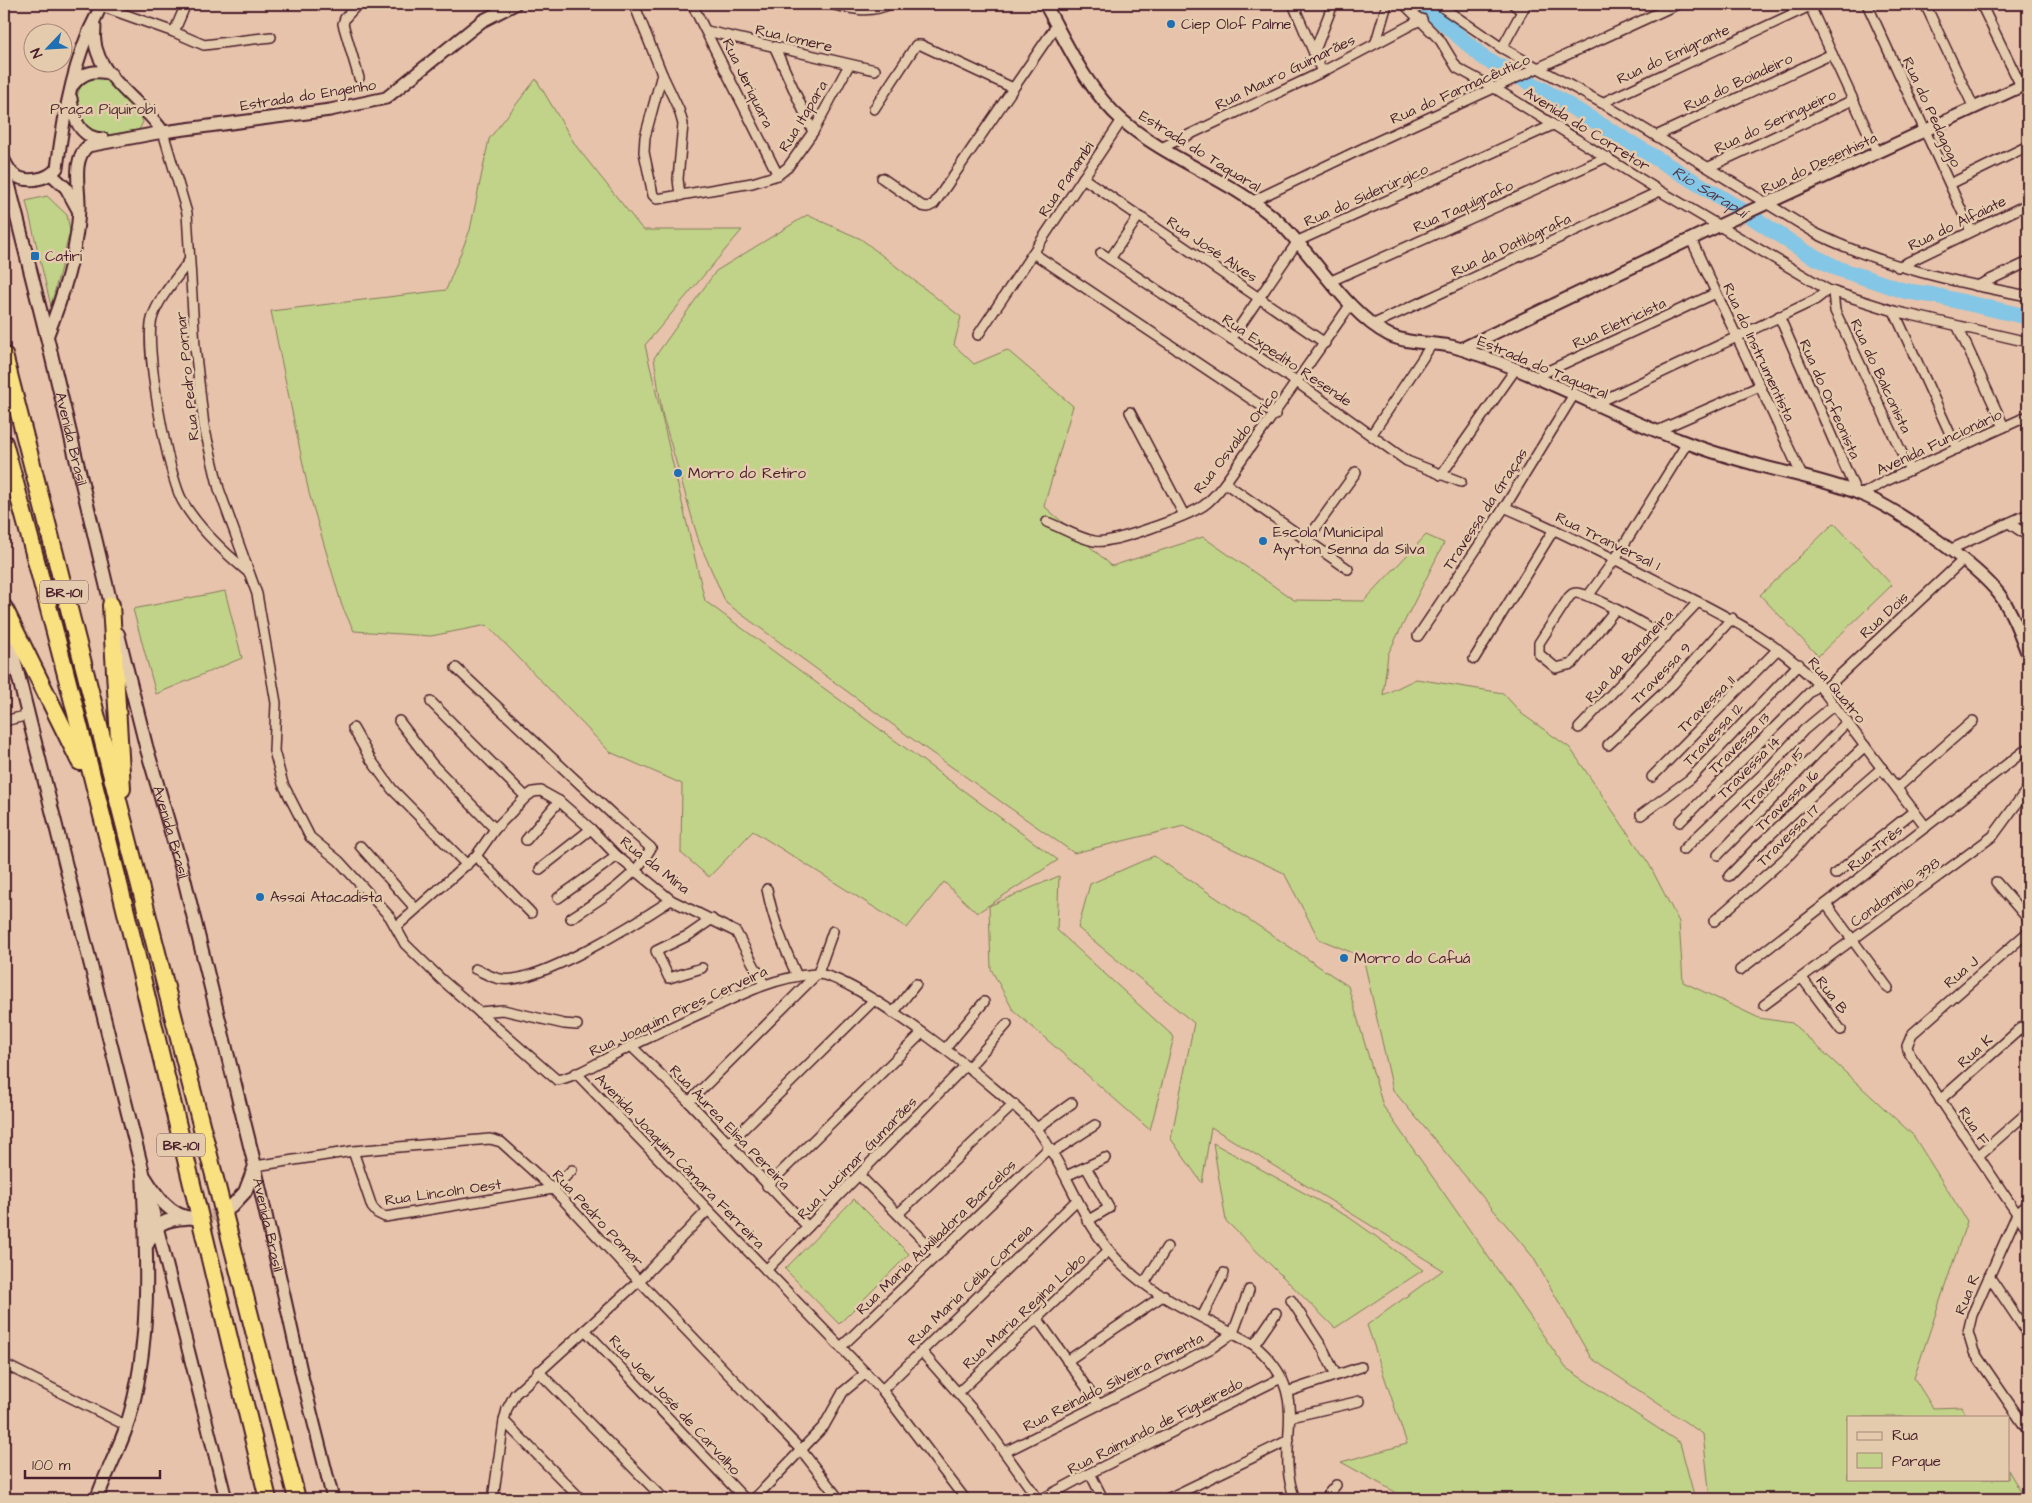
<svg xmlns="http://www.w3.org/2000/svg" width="2032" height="1503" viewBox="0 0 2032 1503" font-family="'Architects Daughter',sans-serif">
<rect width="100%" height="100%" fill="#e7c3ac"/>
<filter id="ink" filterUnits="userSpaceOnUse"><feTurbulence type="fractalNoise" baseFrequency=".02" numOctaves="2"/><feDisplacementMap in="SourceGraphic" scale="10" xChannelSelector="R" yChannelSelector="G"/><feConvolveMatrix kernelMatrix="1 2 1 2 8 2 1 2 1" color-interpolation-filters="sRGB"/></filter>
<g filter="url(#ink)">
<!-- green -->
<g fill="#c0d388" stroke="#85795a">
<path d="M90,77H106L140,111L143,122L139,130L100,136L90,133C77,113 68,95 90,77Z"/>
<path d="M536,79L576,146L643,230H742L645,345L705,601L1058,860L977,913L944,882L907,928L753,831L709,877L681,853L682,784L610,752L487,625L431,636L354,631L342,606L309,493L271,311L446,290L470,230L489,139Z"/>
<path d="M47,196L67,215L70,231L51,306L26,201Z"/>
<path d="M807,215L861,239L961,317L954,345L974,364L1007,350L1073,406L1044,506L1112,566L1203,537L1294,600L1364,601L1426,535L1444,543L1388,654L1383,695L1416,679L1503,693L1522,714L1570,748L1649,864L1679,922L1683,982L1759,1018L1792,1023L1913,1135L1967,1221L1914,1378L1933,1408L1962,1407L1967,1417H1848V1479H2008V1470L2025,1499H1710L1703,1434L1591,1358L1533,1257L1393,1090L1363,957L1319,939L1284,873L1184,826L1074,853L922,746L726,603L699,542L662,413L654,358L716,271Z"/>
<path d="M1834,523L1892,585L1818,656L1760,595Z"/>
<path d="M225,591L242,658L156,694L133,609Z"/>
<path d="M1154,856L1348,986L1383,1106L1566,1368L1680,1443L1695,1499H1408L1341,1462L1407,1444L1367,1325L1443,1270L1211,1127L1202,1183L1171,1139L1194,1023L1078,928L1090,884Z"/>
<path d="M1059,876L1057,930L1174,1037L1150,1130L1013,1010L991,969L989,906Z"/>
<path d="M1213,1143L1350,1218L1423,1270L1335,1328L1226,1221Z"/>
<path d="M854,1199L909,1254L839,1324L785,1269Z"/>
</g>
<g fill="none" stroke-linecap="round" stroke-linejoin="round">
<!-- river -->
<path stroke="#84c6e5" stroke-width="16" id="s1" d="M1422,4L1485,59L1540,88L1735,206L1807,253L1839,269L1905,291L1932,295L2028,317"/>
<!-- secondary-tunnel -->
<path stroke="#c8a292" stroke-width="12" stroke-dasharray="12 6" stroke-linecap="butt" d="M193,1218L215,1215L230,1207"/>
<defs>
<g id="minor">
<path d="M358,4L345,18L343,24L359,78"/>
<path d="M634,4L662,74L645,137L644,152L653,195L657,199L752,183L778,175L788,167L813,132L849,65"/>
<path d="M692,4L778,175"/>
<path d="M830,4C851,9 870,14 890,4"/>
<path d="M1293,4L1322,72"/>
<path d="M1404,4L1440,40L1457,68L1496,89L1660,191L1828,290L1894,311L2028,342"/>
<path d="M1439,4L1446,10L1502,48L1602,103L1817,234C1885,267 1955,282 2028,296"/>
<path d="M1513,4L1522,11"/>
<path d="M1809,4L1877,152"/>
<path d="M1867,4L1971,231"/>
<path d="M1925,4L1974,108"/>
<path d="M1981,4L2021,86"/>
<path d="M101,6L174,32L204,45L271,37"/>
<path d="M707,31L875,70"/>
<path d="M174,32L186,4"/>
<path d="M1376,42L1387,4"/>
<path d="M775,48L813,132"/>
<path d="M1502,48L1526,4"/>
<path d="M1314,53L1333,4"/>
<path d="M662,74L679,110L683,124L678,179L680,196"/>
<path d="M1602,103L1810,6"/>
<path d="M874,109L916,45H921L1013,88"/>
<path d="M163,132L187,213L195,347L204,426L219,489L257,594L276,703L274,751L283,784L310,837L339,861L390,917L405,944L441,979L557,1080C578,1076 598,1062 617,1053C646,1039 675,1025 704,1012C740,995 774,977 815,974C850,970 1014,1098 1038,1130C1069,1173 1082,1224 1120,1263C1156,1300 1210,1320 1254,1345C1317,1397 1272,1441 1295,1499"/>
<path d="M1656,136L1832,54"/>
<path d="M1161,148L1322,72L1422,19"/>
<path d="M1709,167L1853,100"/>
<path d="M882,178L922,206L928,207L934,204L1056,26"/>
<path d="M1083,178L1325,343"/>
<path d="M1950,184L2028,146"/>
<path d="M1253,201L1378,141L1678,4"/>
<path d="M1691,239L1802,476"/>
<path d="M1033,253L1275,415"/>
<path d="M1101,253L1298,383L1407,461L1461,482"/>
<path d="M1110,259L1138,217"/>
<path d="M189,261C177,278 158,298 152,319C144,347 168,477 183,502C198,528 225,553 248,572"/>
<path d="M1898,267L2028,204"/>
<path d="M1331,281L1607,157"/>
<path d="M1977,286L2028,262"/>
<path d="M1833,292L1835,311L1910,470"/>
<path d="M1894,311L1957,449"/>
<path d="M1779,316L1856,492"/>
<path d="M1374,324L1660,191"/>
<path d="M1958,327L2004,427"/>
<path d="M978,335L1122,120"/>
<path d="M1231,339L1298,241L1553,125"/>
<path d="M1533,378L1716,293"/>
<path d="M1593,405L1815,300L1828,290"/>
<path d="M1130,412L1184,515"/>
<path d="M1657,431L1760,386"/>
<path d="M1372,434L1432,344"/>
<path d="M1441,475L1515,370"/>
<path d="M1225,483L1348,569"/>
<path d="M1863,494L1884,482L2028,416"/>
<path d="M1504,507C1560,531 1615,559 1669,587C1725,616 1773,638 1818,684L1926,827"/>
<path d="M1047,522C1062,528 1078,538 1094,541C1111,545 1187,516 1203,506C1212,500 1218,492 1225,483L1351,304"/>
<path d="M2009,523L2028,536"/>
<path d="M1307,540L1356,472"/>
<path d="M1949,550L2028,514"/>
<path d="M1588,596L1615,559L1687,443"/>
<path d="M1615,610L1572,664L1556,668L1539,654V643L1569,597C1572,594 1573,593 1576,593C1592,593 1649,628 1666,637"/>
<path d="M1418,636L1506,505L1573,396"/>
<path d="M1474,659L1554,529"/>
<path d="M456,668L612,814L651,848C635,879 599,900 571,918"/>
<path d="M1823,691L1963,560"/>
<path d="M431,702L526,797"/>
<path d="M4,721L29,715"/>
<path d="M399,721L432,764L495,829"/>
<path d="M353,728L371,760L392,789L467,865"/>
<path d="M1579,728L1698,602"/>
<path d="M1608,745L1673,684L1732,618"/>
<path d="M1652,777L1778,649"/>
<path d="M1897,788L1973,721"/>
<path d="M1641,815L1690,779L1799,664"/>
<path d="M1680,822L1818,684"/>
<path d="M526,840L559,801"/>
<path d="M360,846L415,908"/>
<path d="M1683,850L1766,771L1804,730L1834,705"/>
<path d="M1718,855L1847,722"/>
<path d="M476,856L531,913"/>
<path d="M540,869L591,829"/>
<path d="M1835,874L1914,811"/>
<path d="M1729,876L1755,849L1865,746"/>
<path d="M1996,882L2028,919"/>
<path d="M767,889C773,920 784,947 797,976"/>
<path d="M558,898L617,856"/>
<path d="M1826,904L1888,988"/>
<path d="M1714,921L1790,854L1814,827L1882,768"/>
<path d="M396,927L476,856L495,829L526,797L533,792L541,791L559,801L591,829L617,856L671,900L736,932L764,984"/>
<path d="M2028,932L1912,1034L1907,1046L1909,1053L2028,1230"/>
<path d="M702,968L669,978L656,951L689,935L712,919"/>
<path d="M475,969C483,972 492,978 501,979C538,985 639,921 671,900"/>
<path d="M1740,970L2028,748"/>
<path d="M1802,978L1841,1030"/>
<path d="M1764,1005L1993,836L2028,788"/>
<path d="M479,1012L503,1010L564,1024L577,1025"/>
<path d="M893,1013L916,984"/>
<path d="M631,1046L689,1102L808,1227"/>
<path d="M945,1049L984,1002"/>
<path d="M969,1067L1007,1024"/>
<path d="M576,1073L882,1390L965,1499"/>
<path d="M1940,1100L2028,1022"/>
<path d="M689,1102L818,973L833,931"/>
<path d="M1037,1128L1072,1103"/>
<path d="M728,1144L874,1000"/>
<path d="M353,1151L372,1207L377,1213L385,1217L553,1189L572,1170"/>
<path d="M1052,1153L1095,1125"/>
<path d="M1978,1156L2028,1112"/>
<path d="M255,1166L353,1151L490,1139L501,1142L553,1189L639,1281L802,1451L839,1499"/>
<path d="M1086,1167L1109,1208L1087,1221"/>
<path d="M860,1176L938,1255"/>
<path d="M1066,1176L1105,1158"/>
<path d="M767,1186L922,1033"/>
<path d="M2028,1204L2017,1214L1972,1315L1968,1332L1974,1352L2028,1431"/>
<path d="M898,1214L1014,1104"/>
<path d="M766,1270L966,1065"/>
<path d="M1989,1276L2028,1334"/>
<path d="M1145,1282L1167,1247"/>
<path d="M1291,1300L1322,1347L1336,1375"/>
<path d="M1202,1317L1224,1273"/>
<path d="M1037,1318L1099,1405"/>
<path d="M585,1330L745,1499"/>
<path d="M1254,1345L1276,1313"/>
<path d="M841,1347L1049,1148"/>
<path d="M921,1351L979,1417L1038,1499"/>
<path d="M1067,1361L1164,1295"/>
<path d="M4,1364L127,1426"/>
<path d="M538,1371L664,1499"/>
<path d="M882,1390L1077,1200"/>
<path d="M959,1392L1109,1250"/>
<path d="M1287,1392L1361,1367"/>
<path d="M1291,1417L1360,1401"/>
<path d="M504,1421L581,1499"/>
<path d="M1005,1452L1210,1349L1233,1333L1249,1290"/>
<path d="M1090,1473L1103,1499"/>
<path d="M493,1499L504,1421L507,1409L515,1394L639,1281L708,1210"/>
<path d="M754,1499L824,1426L843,1392L866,1373"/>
<path d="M1042,1499L1090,1473L1281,1378"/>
<path d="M1167,1499L1289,1440"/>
<path d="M1324,1499L1336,1485"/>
</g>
<g id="tertiary">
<path d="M1045,4C1067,44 1087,90 1123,121C1170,161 1232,180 1278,221C1313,254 1347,314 1389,335C1408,344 1430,342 1450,346C1460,348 1469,352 1479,355C1547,378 1610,414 1677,439C1702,449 1728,457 1754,464C1789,474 1826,480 1860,494C1895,507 1977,565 1999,594C2013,613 2020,634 2028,655"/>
<path d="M95,27C88,73 141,98 163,132"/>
<path d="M73,85C83,72 95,69 111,74"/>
<path d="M71,98C73,118 79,138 103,139"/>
<path d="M4,160C6,164 9,170 13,174C25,184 48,180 57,168C63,123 70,78 87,36C91,25 98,15 101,4"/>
<path d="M52,175L66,188L78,210"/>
<path d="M47,337C63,296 77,253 79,209C80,189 71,160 88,146L163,132L330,110L386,98L482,21L515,4"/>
<path d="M1461,349L1735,218L2028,83"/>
<path id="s2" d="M255,1166L303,1380L333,1499"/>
<path d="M147,1187L226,1499"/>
</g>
<g id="secondary">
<path id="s3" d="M4,166L47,337L113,613"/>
<path d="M4,619L143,1173C147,1256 152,1345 127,1425C119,1450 105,1474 97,1499"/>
<path id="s4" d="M118,634L146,746L181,866L255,1166L245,1192L231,1207"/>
<path d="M144,1176C155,1194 170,1217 193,1218"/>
<path d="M148,1243C154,1223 167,1219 186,1218"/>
</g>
<g id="motorway">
<path d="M4,355L297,1499"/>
<path d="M4,443C101,792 182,1147 268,1499"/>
<path d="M111,605L122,789"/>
<path d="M4,608L80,762"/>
</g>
</defs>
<!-- minor casing -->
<use href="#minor" stroke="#4a1f2b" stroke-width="12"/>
<!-- tertiary casing -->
<use href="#tertiary" stroke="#4a1f2b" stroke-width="15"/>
<!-- secondary casing -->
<use href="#secondary" stroke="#4a1f2b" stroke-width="16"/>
<!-- motorway casing -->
<use href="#motorway" stroke="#4a1f2b" stroke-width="20"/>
<!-- minor -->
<use href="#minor" stroke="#e5cbad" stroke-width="9"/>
<!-- tertiary -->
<use href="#tertiary" stroke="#e5cbad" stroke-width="11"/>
<!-- secondary -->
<use href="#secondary" stroke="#e5cbad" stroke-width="12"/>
<!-- motorway -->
<use href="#motorway" stroke="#f9e181" stroke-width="16"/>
</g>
</g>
<!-- markers -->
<g fill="#1f6fb2" stroke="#e5cbad" stroke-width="2">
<circle cx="1171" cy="24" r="5"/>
<rect x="30" y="251" width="10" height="10" rx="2.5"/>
<circle cx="678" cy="473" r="5"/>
<circle cx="1263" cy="541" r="5"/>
<circle cx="260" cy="897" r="5"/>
<circle cx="1344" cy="958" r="5"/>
</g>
<g text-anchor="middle" stroke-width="5" stroke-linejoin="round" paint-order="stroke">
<!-- shield labels -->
<g fill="#e5cbad" stroke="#785352" stroke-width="1">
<rect x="40" y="580.5" width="48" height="23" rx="4"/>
<rect x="157" y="1133.5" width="48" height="23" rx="4"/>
</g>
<g font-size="14" font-weight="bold" fill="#4a1f2b">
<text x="64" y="597">BR-101</text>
<text x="181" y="1150">BR-101</text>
</g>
<!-- poi labels -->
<g font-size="15" fill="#4a1f2b" stroke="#e5cbad" text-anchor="start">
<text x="1181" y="29">Ciep Olof Palme</text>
<text x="45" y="261">Catiri</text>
<text x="688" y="478">Morro do Retiro</text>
<text x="1273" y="537">Escola Municipal<tspan x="1273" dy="17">Ayrton Senna da Silva</tspan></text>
<text x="270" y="902">Assaí Atacadista</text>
<text x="1354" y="963">Morro do Cafuá</text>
</g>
<!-- street labels -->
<g font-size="15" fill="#4a1f2b" stroke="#e5cbad">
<text transform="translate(794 38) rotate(13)" y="5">Rua Iomere</text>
<text transform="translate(1673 54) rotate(-25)" y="5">Rua do Emigrante</text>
<text transform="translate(1285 72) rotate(-26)" y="5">Rua Mauro Guimarães</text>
<text transform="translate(1738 82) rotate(-25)" y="5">Rua do Boiadeiro</text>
<text transform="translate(748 83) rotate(64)" y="5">Rua Jeriquara</text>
<text transform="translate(1460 89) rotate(-24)" y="5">Rua do Farmacêutico</text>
<text transform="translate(308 95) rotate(-9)" y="5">Estrada do Engenho</text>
<text transform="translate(1932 112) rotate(65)" y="5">Rua do Pedagogo</text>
<text transform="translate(803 116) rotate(-59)" y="5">Rua Itapara</text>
<text transform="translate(1775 121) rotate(-25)" y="5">Rua do Seringueiro</text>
<text transform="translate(1587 129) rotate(32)" y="5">Avenida do Corretor</text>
<text transform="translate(1200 151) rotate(32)" y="5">Estrada do Taquaral</text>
<text transform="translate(1819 163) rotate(-25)" y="5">Rua do Desenhista</text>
<text transform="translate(1066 179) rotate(-56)" y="5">Rua Panambi</text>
<text transform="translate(1366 195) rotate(-24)" y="5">Rua do Siderúrgico</text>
<text transform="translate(1463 206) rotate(-24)" y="5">Rua Taquígrafo</text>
<text transform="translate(1957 223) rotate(-26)" y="5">Rua do Alfaiate</text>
<text transform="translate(1511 245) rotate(-25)" y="5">Rua da Datilógrafa</text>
<text transform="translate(1212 249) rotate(34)" y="5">Rua José Alves</text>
<text transform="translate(1619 323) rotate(-25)" y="5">Rua Eletricista</text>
<text transform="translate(1759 352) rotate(65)" y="5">Rua do Instrumentista</text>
<text transform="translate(1287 360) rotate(34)" y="5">Rua Expedito Resende</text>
<text transform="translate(1543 367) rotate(23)" y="5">Estrada do Taquaral</text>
<text transform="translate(187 376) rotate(-96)" y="5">Rua Pedro Pornar</text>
<text transform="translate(1881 376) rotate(65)" y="5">Rua do Balconista</text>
<text transform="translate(1830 399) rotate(66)" y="5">Rua do Orfeonista</text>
<text dy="5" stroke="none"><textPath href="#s3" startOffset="281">Avenida Brasil</textPath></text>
<text transform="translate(1236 441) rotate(-52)" y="5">Rua Osvaldo Orico</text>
<text transform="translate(1939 442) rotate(-25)" y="5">Avenida Funcionário</text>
<text transform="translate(1485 509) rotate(-57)" y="5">Travessa da Graças</text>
<text transform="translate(1608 541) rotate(26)" y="5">Rua Tranversal 1</text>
<text transform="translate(1884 615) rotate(-43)" y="5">Rua Dois</text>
<text transform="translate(1629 656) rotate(-47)" y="5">Rua da Bananeira</text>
<text transform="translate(1661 673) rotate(-46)" y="5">Travessa 9</text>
<text transform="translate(1837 690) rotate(50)" y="5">Rua Quatro</text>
<text transform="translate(1706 704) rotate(-45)" y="5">Travessa 11</text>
<text transform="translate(1713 734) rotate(-47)" y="5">Travessa 12</text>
<text transform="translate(1739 743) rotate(-45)" y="5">Travessa 13</text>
<text transform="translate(1749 767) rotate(-45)" y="5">Travessa 14</text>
<text transform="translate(1773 779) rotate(-45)" y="5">Travessa 15</text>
<text transform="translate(1787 800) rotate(-44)" y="5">Travessa 16</text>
<text dy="5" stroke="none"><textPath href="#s4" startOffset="205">Avenida Brasil</textPath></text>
<text transform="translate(1788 835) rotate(-45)" y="5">Travessa 17</text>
<text transform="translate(1875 848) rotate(-38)" y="5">Rua Três</text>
<text transform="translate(655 865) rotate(38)" y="5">Rua da Mina</text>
<text transform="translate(1895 892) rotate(-36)" y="5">Condominio 398</text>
<text transform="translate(1961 972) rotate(-41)" y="5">Rua J</text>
<text transform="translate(1832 995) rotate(53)" y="5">Rua B</text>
<text transform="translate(678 1011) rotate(-25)" y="5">Rua Joaquim Pires Cerveira</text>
<text transform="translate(1975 1051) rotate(-42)" y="5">Rua K</text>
<text transform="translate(1974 1126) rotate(56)" y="5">Rua F</text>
<text transform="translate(730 1127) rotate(46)" y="5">Rua Áurea Elisa Pereira</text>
<text transform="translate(857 1158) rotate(-46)" y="5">Rua Lucimar Gumarães</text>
<text transform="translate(680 1161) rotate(46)" y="5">Avenida Joaquim Câmara Ferreira</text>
<text transform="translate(443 1192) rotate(-8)" y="5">Rua Lincoln Oest</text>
<text transform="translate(598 1218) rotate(47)" y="5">Rua Pedro Pomar</text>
<text dy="5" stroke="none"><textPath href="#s2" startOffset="60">Avenida Brasil</textPath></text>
<text transform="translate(936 1237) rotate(-44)" y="5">Rua Maria Auxiliadora Barcelos</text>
<text transform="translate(970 1285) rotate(-44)" y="5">Rua Maria Célia Correia</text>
<text transform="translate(1967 1294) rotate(-68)" y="5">Rua R</text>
<text transform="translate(1024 1311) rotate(-43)" y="5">Rua Maria Regina Lobo</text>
<text transform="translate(1113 1382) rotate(-27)" y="5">Rua Reinaldo Silveira Pimenta</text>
<text transform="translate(675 1405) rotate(47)" y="5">Rua Joel José de Carvalho</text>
<text transform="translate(1155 1426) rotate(-27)" y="5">Rua Raimundo de Figueiredo</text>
</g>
<!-- park labels -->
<g font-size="15" fill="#563134" stroke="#e5cbad">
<text x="103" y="114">Praça Piquirobi</text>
</g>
<!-- water labels -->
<g font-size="16" font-style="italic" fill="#533847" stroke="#e5cbad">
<text dy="6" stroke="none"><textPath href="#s1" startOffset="345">Rio Sarapuí</textPath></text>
</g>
</g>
<!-- margin -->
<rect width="2032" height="1503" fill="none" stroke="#e5cbad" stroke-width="20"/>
<rect x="10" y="10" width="2012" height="1483" fill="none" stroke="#4a1f2b" stroke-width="2" filter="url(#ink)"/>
<!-- legend -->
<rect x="1847" y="1416" width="162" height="65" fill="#e5cbad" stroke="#a78679"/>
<rect x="1857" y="1432" width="25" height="8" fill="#e5cbad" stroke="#a78679"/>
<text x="1892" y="1440" font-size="15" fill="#4a1f2b">Rua</text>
<rect x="1857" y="1453" width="25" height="15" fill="#c0d388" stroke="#a78679"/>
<text x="1892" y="1466" font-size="15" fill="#4a1f2b">Parque</text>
<!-- north arrow -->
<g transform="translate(48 48) rotate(245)"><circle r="24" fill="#e5cbad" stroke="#a78679"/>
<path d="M0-4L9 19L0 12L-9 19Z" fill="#1f6fb2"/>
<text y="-8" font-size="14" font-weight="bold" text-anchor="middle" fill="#4a1f2b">N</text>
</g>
<!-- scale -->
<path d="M25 1470v8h135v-8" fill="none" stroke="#4a1f2b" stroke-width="2.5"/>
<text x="32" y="1470" font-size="15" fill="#4a1f2b" stroke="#e5cbad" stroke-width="4" paint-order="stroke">100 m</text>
</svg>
